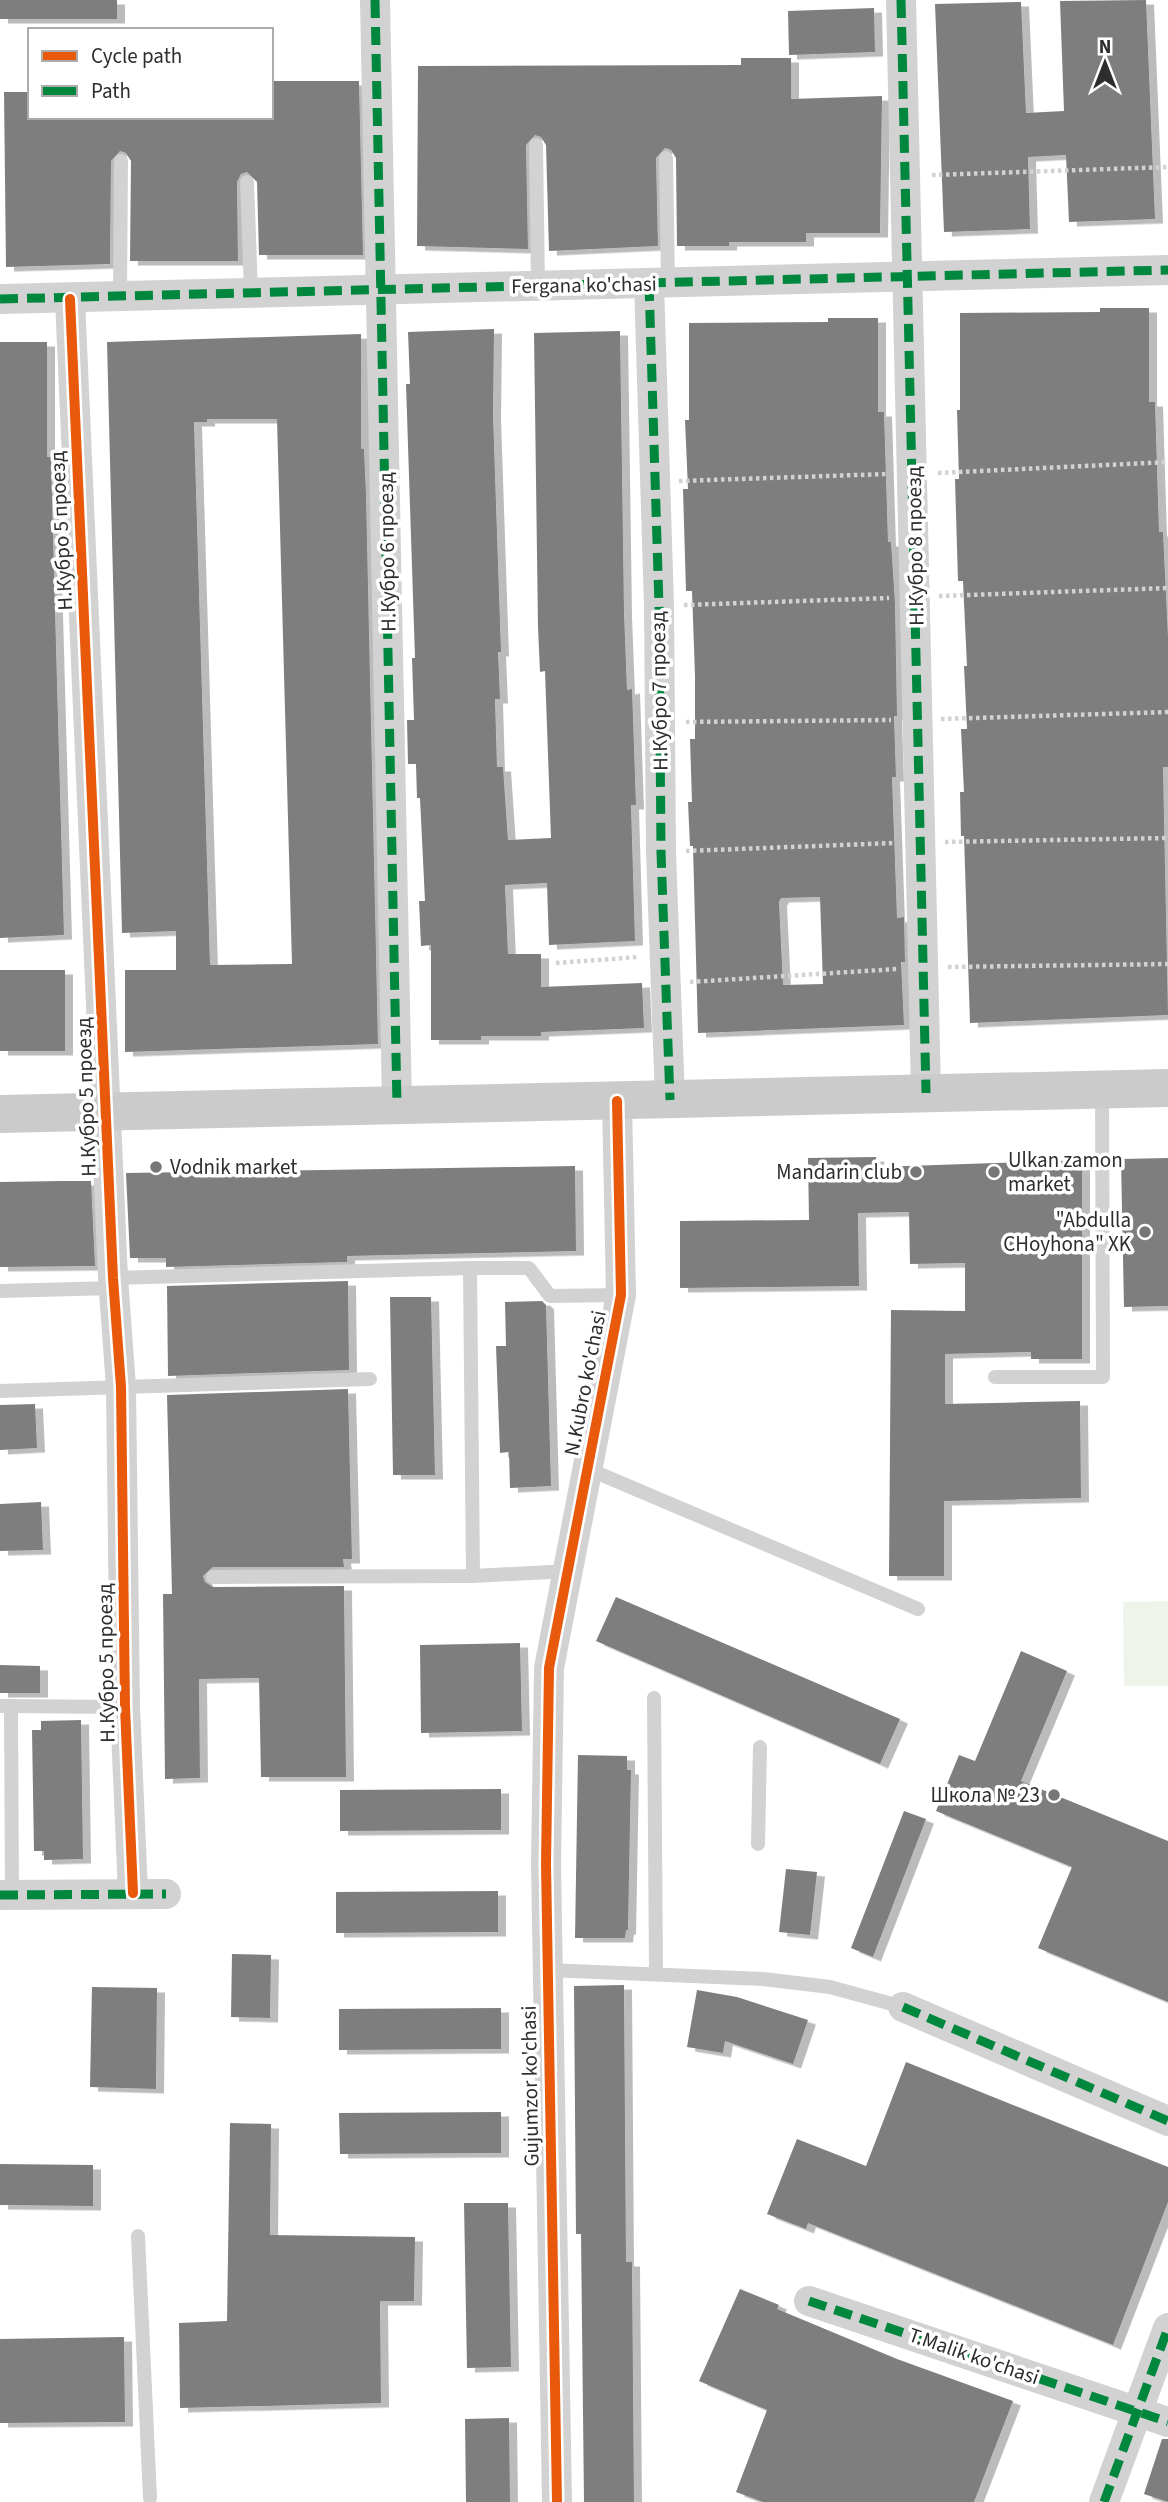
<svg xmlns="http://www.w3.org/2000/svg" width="1168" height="2502" viewBox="0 0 1168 2502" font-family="'Source Sans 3',sans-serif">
<defs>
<filter id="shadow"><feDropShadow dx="8" dy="4.5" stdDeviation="0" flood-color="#0004"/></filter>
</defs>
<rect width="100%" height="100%" fill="#fff"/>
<!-- green -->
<path fill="#eff4eb" d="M1168,1601V1686H1124L1123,1602Z"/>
<!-- building -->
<g fill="#7e7e7e" fill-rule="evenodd" filter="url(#shadow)">
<rect x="0" y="0" width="117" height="19"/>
<path d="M1146,0L1155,219L1069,222L1066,155L1028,157L1030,229L944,232L935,4L1021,2L1026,113L1064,111L1060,1Z"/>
<path d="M874,8L875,52L789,55L788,11Z"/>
<path d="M741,58H791V99L882,96L880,233H806V242H729V246H677L676,158L671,150L665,148L656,158L658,246L549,251L546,145L541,137L535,135L526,145L528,249L417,246L418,66L741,65Z"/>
<path d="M271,81H359L363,255H259L257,182L247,172L241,174L237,182L238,261H130L131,161L126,153L120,151L111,161L110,264L6,267L4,92H30V117H271Z"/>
<path d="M1100,308H1149V402H1155L1159,532H1163L1168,637V767H1163L1168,1015L970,1023L964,836H961L960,792H964L961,729H967L964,666H967L963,581H958L955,479H959L957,410H960V313L1100,312Z"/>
<path d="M828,318H878V412H884L888,542H891L895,603L897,716H894L896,777H892L897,918L904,917L905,962H901L904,1025L698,1033L693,846H690L688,802H692L690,739H695V676L692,591H686L683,489H688L685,420H689V323L828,322ZM820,897L823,984L783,985L779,902L781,898Z"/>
<path d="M494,329L493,415L501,652H498L500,699H495L497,767H503L508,840L551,838L545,671L540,672L538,627L534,333L620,331L624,612L627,690L632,689L636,805H631L635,941L549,945L547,883L505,885L508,954H541V987L642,983L644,1028L541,1032V1036H481V1040H431V945L421,946L419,901H425L420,798H417L416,764H408L407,720H414L412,658H415L406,384H410L408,332Z"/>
<path d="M361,334V449H364L366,494L378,1044L125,1052V970H176V931L122,933L107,342ZM207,419H277L292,964L210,965L194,422H207Z"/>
<path d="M0,342H47V457H51L52,501L64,935L0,938Z"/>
<rect x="0" y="970" width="65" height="81"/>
<path d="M876,1157L877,1167L1082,1160V1359H1031V1352L945,1354V1404L1080,1401L1081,1498L944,1501V1576H889L891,1310L965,1311V1263L910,1264L909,1212L858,1213L859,1286L680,1288V1221L809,1220L808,1158Z"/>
<path d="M1168,1158V1306L1124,1307L1121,1159Z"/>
<path d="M575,1166L576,1251L347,1256V1262L166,1267V1258H130L126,1173Z"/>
<path d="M62,1181H91L95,1266L0,1267V1182Z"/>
<path d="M348,1281L349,1370L168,1376L167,1286Z"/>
<path d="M390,1297H431L435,1475H393Z"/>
<path d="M542,1301L546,1305L551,1486L510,1488L509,1452L500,1453L496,1346H506L505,1302Z"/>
<path d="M348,1389L352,1559H343L344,1567H213L203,1576L205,1582L213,1587L344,1586L346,1777H261L259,1678L199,1679L200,1778L165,1779L163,1594H172L167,1395Z"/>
<path d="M35,1404L37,1448L0,1450V1405Z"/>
<path d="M41,1502L43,1550L0,1551V1504Z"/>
<path d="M616,1597L900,1719L880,1764L596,1641Z"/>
<path d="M520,1643L522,1731L421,1733L420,1645Z"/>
<path d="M1021,1651L1067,1671L1021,1781L1168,1841V2002L1038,1948L1072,1867L936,1811L959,1755L975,1761Z"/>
<path d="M0,1665L40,1666V1693H0Z"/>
<path d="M81,1720L83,1859L44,1860V1851H34L32,1730H41V1721Z"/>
<path d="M578,1755L627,1756V1770H631L628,1930H626L625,1938H575Z"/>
<path d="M501,1789V1830L340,1831V1790Z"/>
<path d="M904,1811L926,1819L873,1957L851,1948Z"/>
<path d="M786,1869L817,1872L810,1935L779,1932Z"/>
<path d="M498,1891V1932L336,1933V1892Z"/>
<path d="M232,1954L271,1955L270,2018L231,2017Z"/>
<path d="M624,1985L626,2262H632L634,2502H584L581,2234H576L574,1986Z"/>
<path d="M92,1987L157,1988L156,2089L90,2087Z"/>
<path d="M697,1990L737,1997L808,2020L793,2064L725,2041L723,2053L687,2047Z"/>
<path d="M501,2008V2049L339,2050V2009Z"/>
<path d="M906,2062L1168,2167V2202L1113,2345L808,2223L806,2229L767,2214L797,2139L866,2166Z"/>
<path d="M501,2112V2153L340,2154L339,2113Z"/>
<path d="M230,2123L271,2124L270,2235L415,2237L414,2301H380L381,2403L180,2408L179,2323L227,2321Z"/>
<path d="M0,2164L93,2165V2206L0,2205Z"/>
<path d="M464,2203H508L511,2367L467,2368Z"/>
<path d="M740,2289L779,2305L777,2309L897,2359L1013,2401L974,2502H763L736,2492L767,2410L699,2381Z"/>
<path d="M124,2337L125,2422L0,2423V2339Z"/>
<path d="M509,2418L510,2502H466L465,2419Z"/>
<path d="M1162,2439H1168V2502L1144,2494Z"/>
</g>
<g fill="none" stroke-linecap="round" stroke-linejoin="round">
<!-- path -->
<g stroke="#d2d2d2" stroke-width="4.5" stroke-dasharray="3.5 3.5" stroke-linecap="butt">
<path d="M932,175L1168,167"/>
<path d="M938,473L1168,462"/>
<path d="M679,481L887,474"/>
<path d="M939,596L1168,588"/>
<path d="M684,605L889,598"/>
<path d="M941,719L1168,712"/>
<path d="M686,722L891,720"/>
<path d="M945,842L1168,838"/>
<path d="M686,851L894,843"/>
<path d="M556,963L638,957"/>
<path d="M948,967L1168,964"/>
<path d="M690,982L897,969"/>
</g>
<!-- lane -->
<g stroke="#d2d2d2" stroke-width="14">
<path d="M536,145L538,286"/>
<path d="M666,158L668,283"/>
<path d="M247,182L251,293"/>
<path d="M120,296L121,161"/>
<path d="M113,1278L470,1268"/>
<path d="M0,1291L114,1288"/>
<path d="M995,1377H1103L1102,1091"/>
<path d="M0,1391L370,1379"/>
<path d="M588,1469L918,1609"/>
<path d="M473,1576L470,1268H529L550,1296L621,1295"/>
<path d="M213,1577L473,1576L569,1571"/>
<path d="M654,1698L656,1972"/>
<path d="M0,1706L125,1707"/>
<path d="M11,1706L12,1895"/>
<path d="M758,1844L760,1747"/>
<path d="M548,1970L763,1979L830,1987L903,2007"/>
<path d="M138,2236L150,2498"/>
</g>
<!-- street -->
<g stroke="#d2d2d2" stroke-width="30">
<path d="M375,0L397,1105"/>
<path d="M901,0L926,1093"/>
<path d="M649,283L659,606L661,852L670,1100"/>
<path d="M0,299L1168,270"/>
<path d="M70,299L113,1278L121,1387L125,1707L133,1893"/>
<path d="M0,1895L166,1894"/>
<path d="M903,2007L1168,2121"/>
<path d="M809,2301L1168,2422"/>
<path d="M557,2502L546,1864L549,1668L621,1295L617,1101"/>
<path d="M1104,2502L1168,2328"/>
</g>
<!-- secondary -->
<path stroke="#cbcbcb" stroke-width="38" d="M0,1114L1168,1088"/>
<!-- quiet -->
<g stroke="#00873e" stroke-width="9" stroke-dasharray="18 9" stroke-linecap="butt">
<path d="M375,0L397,1105"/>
<path d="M901,0L926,1093"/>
<path d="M649,283L659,606L661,852L670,1100"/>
<path d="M0,299L1168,270"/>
<path d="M0,1895L166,1894"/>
<path d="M903,2007L1168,2121"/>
<path d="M809,2301L1168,2422"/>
<path d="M1104,2502L1168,2328"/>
</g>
<defs>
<g id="cycleway">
<path d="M70,299L113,1278L121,1387L125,1707L133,1893"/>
<path d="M557,2502L546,1864L549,1668L621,1295L617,1101"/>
</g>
</defs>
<!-- cycleway casing -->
<use href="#cycleway" stroke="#fff" stroke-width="15"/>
<!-- cycleway -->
<use href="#cycleway" stroke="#e8590c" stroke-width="10"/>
</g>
<!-- markers -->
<g fill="#767676" stroke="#fff" stroke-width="2.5">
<circle cx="156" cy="1167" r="7"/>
<circle cx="916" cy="1172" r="7"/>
<circle cx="994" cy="1172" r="7"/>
<circle cx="1145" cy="1232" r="7"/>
<circle cx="1054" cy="1795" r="7"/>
</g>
<g text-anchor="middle" stroke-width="7" stroke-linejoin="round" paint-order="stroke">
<!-- street labels -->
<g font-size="21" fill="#2d2d2d" stroke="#fff">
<text transform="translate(584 285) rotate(-1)" y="7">Fergana ko'chasi</text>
<text transform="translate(61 531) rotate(-93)" y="7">Н.Кубро 5 проезд</text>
<text transform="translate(915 546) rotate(-91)" y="7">Н.Кубро 8 проезд</text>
<text transform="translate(387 552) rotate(-91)" y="7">Н.Кубро 6 проезд</text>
<text transform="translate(659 691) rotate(-91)" y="7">Н.Кубро 7 проезд</text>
<text transform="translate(86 1097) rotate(-92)" y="7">Н.Кубро 5 проезд</text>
<text transform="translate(585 1383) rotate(-79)" y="7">N.Kubro ko'chasi</text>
<text transform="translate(106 1663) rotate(-91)" y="7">Н.Кубро 5 проезд</text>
<text transform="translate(530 2086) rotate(-91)" y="7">Gujumzor ko'chasi</text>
<text transform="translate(974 2356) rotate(19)" y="7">T.Malik ko'chasi</text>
</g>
<!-- poi labels -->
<g font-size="21" fill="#2d2d2d" stroke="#fff" text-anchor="end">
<text x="1008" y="1167" text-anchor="start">Ulkan zamon<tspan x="1008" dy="24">market</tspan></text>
<text x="170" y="1174" text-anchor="start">Vodnik market</text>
<text x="902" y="1179">Mandarin club</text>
<text x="1131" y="1227">"Abdulla<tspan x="1131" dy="24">CHoyhona" XK</tspan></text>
<text x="1040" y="1802">Школа № 23</text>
</g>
</g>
<!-- legend -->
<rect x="28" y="28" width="245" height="91" fill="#ffffff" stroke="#ababab" stroke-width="2"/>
<rect x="42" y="51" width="35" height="10" fill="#e8590c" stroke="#ababab" stroke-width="2"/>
<text x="91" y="63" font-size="21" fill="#2d2d2d">Cycle path</text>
<rect x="42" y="86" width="35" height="10" fill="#00873e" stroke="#ababab" stroke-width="2"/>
<text x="91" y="98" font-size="21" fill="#2d2d2d">Path</text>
<!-- north arrow -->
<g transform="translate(1105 63)" stroke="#ffffff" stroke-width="5" paint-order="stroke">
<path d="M0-5L12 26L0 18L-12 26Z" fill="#2d2d2d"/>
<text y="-10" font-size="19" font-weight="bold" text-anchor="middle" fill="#2d2d2d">N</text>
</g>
</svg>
